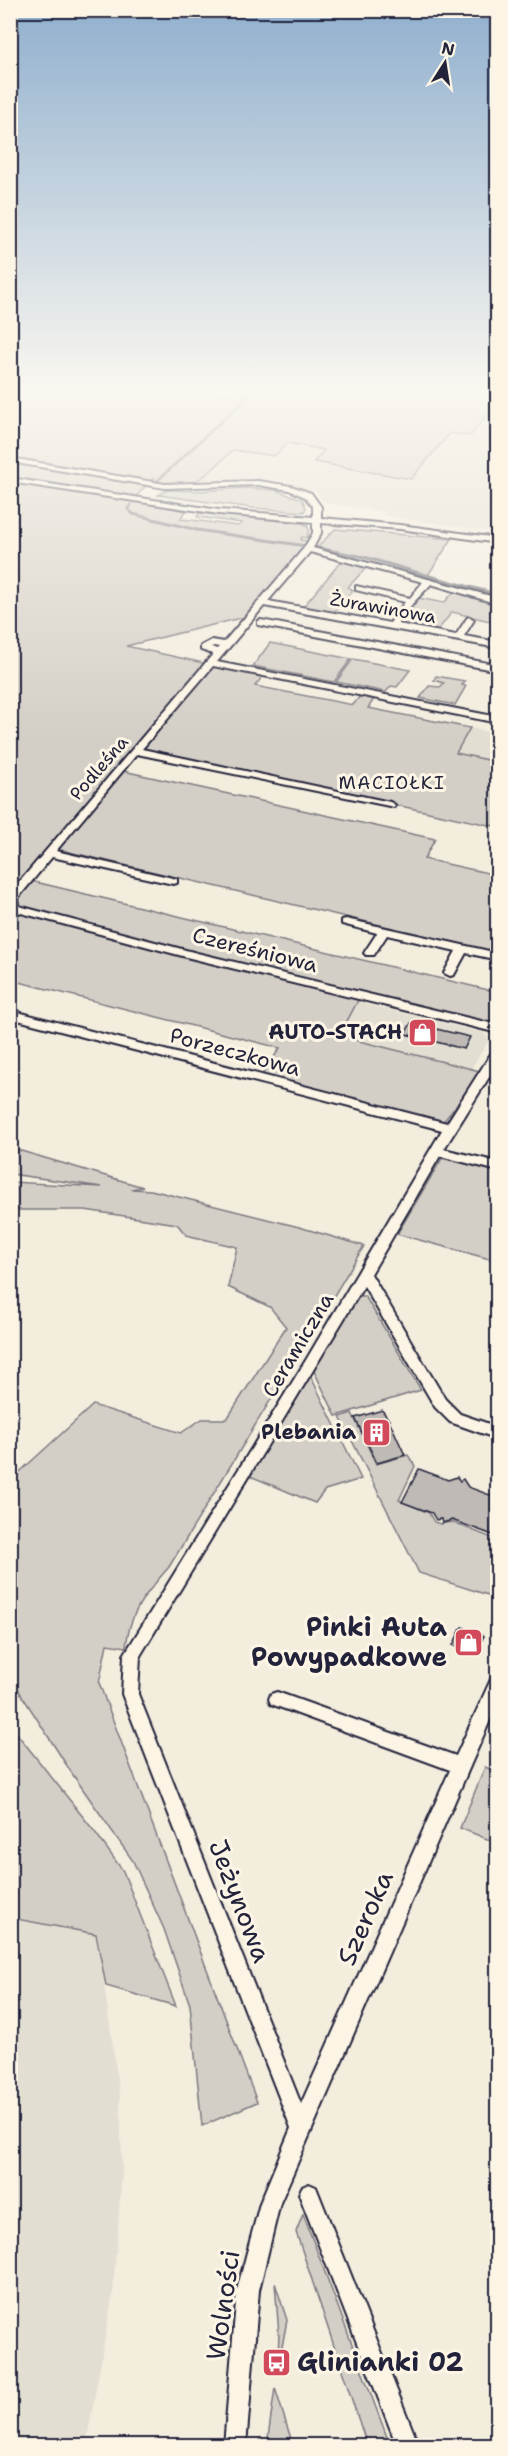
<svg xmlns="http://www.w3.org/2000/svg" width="508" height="2456" viewBox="0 0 508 2456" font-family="'Shantell Sans',sans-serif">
<rect width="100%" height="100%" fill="#f3edde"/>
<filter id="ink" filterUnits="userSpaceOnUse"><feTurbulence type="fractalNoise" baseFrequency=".0167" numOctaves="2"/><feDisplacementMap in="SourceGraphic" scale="12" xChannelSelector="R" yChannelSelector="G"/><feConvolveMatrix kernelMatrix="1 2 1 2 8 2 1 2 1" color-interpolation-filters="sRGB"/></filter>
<g filter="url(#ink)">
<!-- built -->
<g fill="#e3ded2">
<path d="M497,403V533L382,515L384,512L323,502L317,492L285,481L265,479L195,484L233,450L274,456L288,443L325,450L315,462L411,479L450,433Z"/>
<path d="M470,728L497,734V762L456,753Z"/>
<path d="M357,1002L484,1033L489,1040L471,1069L338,1036Z"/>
<path d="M10,1918L97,1934L120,2097L122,2172L113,2293L86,2445H11Z"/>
</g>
<!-- green -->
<g fill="#d4cfc6" stroke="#7b7880" stroke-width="1.5">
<path d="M10,393H497V403L470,436L450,433L411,479L314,462L324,450L288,443L274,456L233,450C215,466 200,487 174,485C165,484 160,484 153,478L132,501L186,511L180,519L191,520L238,526L242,523L197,517L199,513L302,523L307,525L309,530L307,538L302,537L301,540L307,541L306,545L318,547L335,529L452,539L428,575L496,593L497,599L344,555L318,550L305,551L245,617L126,646L263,676L255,686L353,705L360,696L374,699L368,708L470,728L456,753L497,762V817L493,826L140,750L123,771L435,839L424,859L497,875L498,949L495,952L57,849L31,881L497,992V1027L362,993L339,1036L480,1071L464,1096L443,1122L262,1075L280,1048L11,980Z"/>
<path d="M245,488L274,490L302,499L306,508L304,512L253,508L158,495L167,490L201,491Z"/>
<path d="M343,559L367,567L348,587L353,590L334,612L303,607Z"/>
<path d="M455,590L497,605V618L494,622L452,612L438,630L400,624L419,598L444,603Z"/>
<path d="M270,643L351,659L334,682L253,666Z"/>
<path d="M353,659L410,670L397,687L391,686L386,692L336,682Z"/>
<path d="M436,676L465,681L462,685L466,686L455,705L420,698L429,686L440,687L444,683L434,680Z"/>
<path d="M11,1148L143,1187L131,1189L151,1190L299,1227L364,1246L169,1567C145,1595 130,1610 126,1647L107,1644L99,1683L257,2102L202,2126L190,2005L164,1929L133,1861L71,1772L19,1691L11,1664V1496L13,1478L93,1405L181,1433L202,1419H227L286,1327L270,1307L228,1287L237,1247L186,1235L177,1224L85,1210H11V1182L102,1187L11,1174Z"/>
<path d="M444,1155L497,1169V1261L397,1234Z"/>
<path d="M356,1296H365L421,1390L336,1416L314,1371Z"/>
<path d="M310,1375L361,1479L325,1490L315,1503L250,1476Z"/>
<path d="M352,1413L376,1464L408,1455L415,1466L399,1500L429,1513L434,1522L440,1524L452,1522L497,1540V1598L419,1573L340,1417Z"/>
<path d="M10,1725L95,1832L123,1871L176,2006L106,1986L96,1934L11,1918Z"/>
<path d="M485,1767L497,1772V1843L460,1828Z"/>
<path d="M303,2214L390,2445H367L296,2232Z"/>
<path d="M275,2283L287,2320L282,2347L288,2369L277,2374L279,2335Z"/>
<path d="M275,2388L293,2445H267Z"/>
</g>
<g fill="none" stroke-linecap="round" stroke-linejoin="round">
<!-- stream -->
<g stroke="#75727b" stroke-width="3">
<path d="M156,482L252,393"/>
<path d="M131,505L128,509L133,514L197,530L306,546"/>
<path d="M318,548L364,557L498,596"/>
</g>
</g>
<!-- building -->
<g fill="#bfbab6" stroke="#22223b" stroke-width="1.5">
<path d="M411,1023L428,1027L470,1037L464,1049L405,1034Z"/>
<path d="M382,1410L389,1420L405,1455L377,1463L355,1418Z"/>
<path d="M419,1469L448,1480L457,1477L460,1481L463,1479L468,1487L498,1498V1525L493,1535L452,1520L442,1523L441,1519L436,1520L432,1513L402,1502Z"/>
<path d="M462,1627L484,1636L475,1654L453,1645Z"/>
</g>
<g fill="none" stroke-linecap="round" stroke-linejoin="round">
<defs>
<g id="minor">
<path d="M10,458L165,484L258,481L291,486L311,493L321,507V518L400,525L498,538V543L400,529L321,523V533L313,548L498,598V604L431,584L412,604L398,624L456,635L467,618L470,617L474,620L464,636L498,642V648L264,606L217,662L498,717V723L213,666L142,749L390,802L395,805L394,807L137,754L56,851L177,879V883L173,884L52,857L18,898L19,906L197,953L498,1025V1033L190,958L10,910V893L213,654L201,650V646L212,640L224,642L304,548L313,533V522L219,514L10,482V478L219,510L313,517V507L305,497L289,490L258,485L165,488L10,462ZM310,552L423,582L410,598L356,586V590L405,602L390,623L268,601ZM214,646L219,647L217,649L211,647Z"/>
<path d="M261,620L498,665V671L258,625V621Z"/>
<path d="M346,919L498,953V960L466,953L454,975L450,976L444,973L456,951L387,935L374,955H366L364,953L377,933L342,924V920Z"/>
<path d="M10,1010L447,1123L494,1049L498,1048V1063L444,1149L498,1162V1171L440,1156L371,1274L445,1399L460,1414L498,1427V1439L450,1422L435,1407L364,1286L140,1656L138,1694L301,2104L450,1770L271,1704L269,1699L271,1694L277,1692L456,1756L492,1677L498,1675V1702L280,2203L259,2290L246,2446H224L237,2290L260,2203L291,2128L122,1694L124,1655L306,1360L442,1130L10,1018Z"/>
<path d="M309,2184L316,2187L419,2446H397L299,2194L302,2187Z"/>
</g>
</defs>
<!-- minor casing -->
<use href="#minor" stroke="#22223b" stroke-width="4"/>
<!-- minor -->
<use href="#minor" fill="#fcf5e5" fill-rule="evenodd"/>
</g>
</g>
<!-- sky -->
<linearGradient id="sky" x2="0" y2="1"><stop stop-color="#90afce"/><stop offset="0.53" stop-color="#faf7f0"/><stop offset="1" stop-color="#faf7f0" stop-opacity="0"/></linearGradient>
<rect width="508" height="737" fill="url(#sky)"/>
<!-- icons -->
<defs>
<symbol id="shop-square" viewBox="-11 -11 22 22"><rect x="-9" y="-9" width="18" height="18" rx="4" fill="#d1495b" stroke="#fcf5e5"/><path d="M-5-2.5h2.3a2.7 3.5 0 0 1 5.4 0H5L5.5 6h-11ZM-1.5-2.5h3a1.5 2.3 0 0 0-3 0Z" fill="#fff"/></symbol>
<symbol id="building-square" viewBox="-11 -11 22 22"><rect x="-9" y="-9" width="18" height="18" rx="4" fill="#d1495b" stroke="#fcf5e5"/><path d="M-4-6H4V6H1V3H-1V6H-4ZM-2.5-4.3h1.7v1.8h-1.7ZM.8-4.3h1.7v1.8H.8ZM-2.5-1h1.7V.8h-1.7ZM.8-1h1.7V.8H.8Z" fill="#fff"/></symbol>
<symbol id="bus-square" viewBox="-11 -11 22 22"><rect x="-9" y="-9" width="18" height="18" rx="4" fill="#d1495b" stroke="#fcf5e5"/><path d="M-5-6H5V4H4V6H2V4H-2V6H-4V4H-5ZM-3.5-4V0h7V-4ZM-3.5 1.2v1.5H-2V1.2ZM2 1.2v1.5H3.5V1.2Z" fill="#fff"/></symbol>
</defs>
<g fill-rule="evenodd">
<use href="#shop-square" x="406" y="1016" width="33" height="33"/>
<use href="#building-square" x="360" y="1416" width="33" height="33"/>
<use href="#shop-square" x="452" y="1626" width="33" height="33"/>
<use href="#bus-square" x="260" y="2346" width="33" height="33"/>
</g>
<g text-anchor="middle" stroke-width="6" stroke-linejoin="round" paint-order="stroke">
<!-- far-street labels -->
<g font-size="18" fill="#22223b" stroke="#fcf5e5">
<text transform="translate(383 608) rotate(10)" y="6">Żurawinowa</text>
<text transform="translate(99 768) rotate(-49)" y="6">Podleśna</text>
</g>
<!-- far-neighbourhood labels -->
<g font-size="18" letter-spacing="1.5" fill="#22223b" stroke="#fcf5e5">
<text x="392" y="789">MACIOŁKI</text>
</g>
<!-- street labels -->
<g font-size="21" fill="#22223b" stroke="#fcf5e5">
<text transform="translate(255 950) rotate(14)" y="7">Czereśniowa</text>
<text transform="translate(235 1052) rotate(15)" y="7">Porzeczkowa</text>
<text transform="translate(298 1345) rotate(-59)" y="7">Ceramiczna</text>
</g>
<!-- poi labels -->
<g font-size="21" font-weight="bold" fill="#22223b" stroke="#fcf5e5" text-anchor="end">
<text x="402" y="1039">AUTO-STACH</text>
<text x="356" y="1439">Plebania</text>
</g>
<!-- near-poi labels -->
<g font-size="26" font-weight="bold" fill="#22223b" stroke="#fcf5e5" text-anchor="end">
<text x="447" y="1636">Pinki Auta<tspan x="447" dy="30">Powypadkowe</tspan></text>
<text x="297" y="2371" text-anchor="start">Glinianki 02</text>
</g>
<!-- near-street labels -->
<g font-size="26" fill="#22223b" stroke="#fcf5e5">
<text transform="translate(240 1901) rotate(69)" y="9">Jeżynowa</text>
<text transform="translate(365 1918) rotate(-66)" y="9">Szeroka</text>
<text transform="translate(223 2305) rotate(-82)" y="9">Wolności</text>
</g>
</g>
<!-- margin -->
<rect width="508" height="2456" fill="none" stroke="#fcf5e5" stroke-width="36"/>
<rect x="18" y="18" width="472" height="2420" fill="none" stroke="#22223b" stroke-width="2" filter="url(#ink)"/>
<!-- north arrow -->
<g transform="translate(445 63) rotate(12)" stroke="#fcf5e5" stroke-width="4.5" paint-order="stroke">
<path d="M0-4.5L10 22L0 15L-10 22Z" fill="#22223b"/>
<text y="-9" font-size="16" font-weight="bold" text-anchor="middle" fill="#22223b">N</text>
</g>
</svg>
